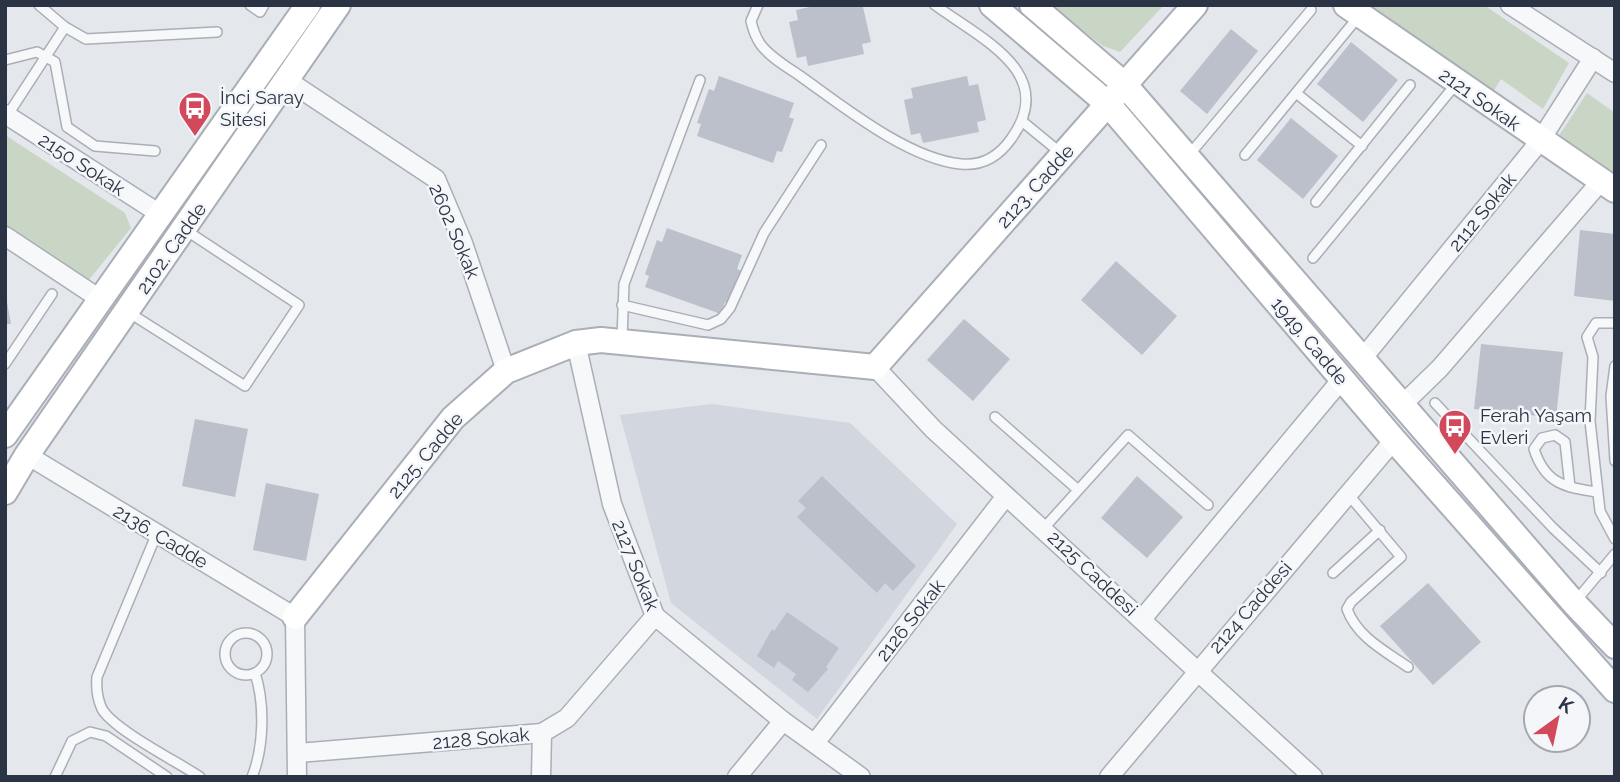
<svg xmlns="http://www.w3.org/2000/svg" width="1620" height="782" viewBox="0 0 1620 782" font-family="Raleway,sans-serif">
<rect width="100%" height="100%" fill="#e4e7ec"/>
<!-- built -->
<path fill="#d2d6de" d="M712,404L850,423L957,524L817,719L671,603L620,415Z"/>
<!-- green -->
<g fill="#c9d6c5">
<path d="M1050,5H1164L1120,52L1103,46Z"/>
<path d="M1369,5H1484L1569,63L1543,109L1501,79L1493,92Z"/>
<path d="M1587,93L1615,113V174L1558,137Z"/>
<path d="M5,135L125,213L131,228L88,281L5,233Z"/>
</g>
<!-- building -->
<g fill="#bbc0ca">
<path d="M819,5L863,7L871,42L862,44L864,54L808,66L806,56L797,58L789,22L798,20L796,10Z"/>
<path d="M1231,29L1258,51L1207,114L1180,91Z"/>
<path d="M1351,42L1398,80L1363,122L1317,84Z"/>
<path d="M719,76L794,103L789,117L794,119L782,152L777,151L773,163L697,136L701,124L697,123L709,89L714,91Z"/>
<path d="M967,76L969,86L978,84L986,120L977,122L979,132L923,143L920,133L911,135L904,100L913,98L911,88Z"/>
<path d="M1291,118L1338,156L1303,199L1257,160Z"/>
<path d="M667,228L742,255L737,269L742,271L730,304L725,302L721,314L645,287L649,276L645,274L657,240L662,242Z"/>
<path d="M1580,230L1615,234V301L1574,296Z"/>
<path d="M1116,261L1177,316L1142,355L1081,300Z"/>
<path d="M5,291L11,324H5Z"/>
<path d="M964,319L1010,359L973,401L927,360Z"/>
<path d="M1481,344L1563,352L1556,418L1474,409Z"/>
<path d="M195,419L248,429L235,497L182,486Z"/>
<path d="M822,476L916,566L893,591L885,583L877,593L797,517L806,508L798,501Z"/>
<path d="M1137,476L1183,517L1147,558L1101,518Z"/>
<path d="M266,483L319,494L306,561L253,550Z"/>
<path d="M1428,583L1481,642L1433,685L1380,626Z"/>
<path d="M787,612L839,648L826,667L828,669L808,692L792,680L796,674L778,661L774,668L757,656L772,629L774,631Z"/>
</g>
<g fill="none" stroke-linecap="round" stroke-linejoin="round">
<defs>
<g id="lane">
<path d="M39,5L65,27L86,39L217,32"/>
<path d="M250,5L260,12L264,5"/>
<path d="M758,5L751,21C753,30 756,38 761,45C772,59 789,68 803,78C845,108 909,159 961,164C982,166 999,156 1011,139C1059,73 981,39 935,5"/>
<path d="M5,60L37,52L55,62L67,127L95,146L155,151"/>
<path d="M1296,93L1362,146"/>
<path d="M7,116L65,27"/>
<path d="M1023,122L1062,154"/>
<path d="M1189,155L1311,10"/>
<path d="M1245,155L1359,16"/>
<path d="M1316,202L1410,85"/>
<path d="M1313,258L1456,84"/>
<path d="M622,305L708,325L721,319L730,308L764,233L821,145"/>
<path d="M128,312L245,386L299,305L184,229"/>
<path d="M1615,323H1596L1587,337L1593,357L1590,421L1600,511L1615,539"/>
<path d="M622,339L624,284L700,80"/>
<path d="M5,364L52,294"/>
<path d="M1615,366L1611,396L1615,461"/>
<path d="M1435,403L1553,528L1601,573"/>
<path d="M995,417L1077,489"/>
<path d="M1570,487L1565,442L1555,435L1542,438L1534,449C1545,484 1565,487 1597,492"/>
<path d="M1348,494L1401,557L1351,602L1347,609C1357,637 1385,651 1408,667"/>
<path d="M1044,528L1128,435L1208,505"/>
<path d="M157,533L97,677C96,688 97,698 102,709C114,730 178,762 200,777"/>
<path d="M1333,573L1380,530"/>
<path d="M1575,602L1615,554"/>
<circle cx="246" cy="654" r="21"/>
<path d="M55,777L72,741L90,732L106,736L167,777"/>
<path d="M252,777C264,747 265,704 255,673"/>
</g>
<g id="street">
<path d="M1510,5L1615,73"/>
<path d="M287,80L436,179L463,243L506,371"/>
<path d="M5,114L160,214"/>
<path d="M5,236L100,299"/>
<path d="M576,343L612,504L655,616L783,721L861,777"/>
<path d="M1362,359L1540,141L1593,58"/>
<path d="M875,367L933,429L1313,777"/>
<path d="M1402,405L1440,368L1601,181"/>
<path d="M27,455L295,617L297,777"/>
<path d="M1142,619L1342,379"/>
<path d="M815,743L1006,496"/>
<path d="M298,753L542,733L567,718L655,616"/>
<path d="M541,777L542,733"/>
<path d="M737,777L783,721"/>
<path d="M1109,777L1394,440"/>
</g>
<g id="secondary">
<path d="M992,5L1108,104L1394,440L1615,690"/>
<path d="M1032,5L1124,84L1574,603L1615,646"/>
<path d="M1346,5L1615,190"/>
<path d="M5,435L308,5"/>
<path d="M5,492L27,455L338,5"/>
<path d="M295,617L453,418L506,371L576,343L601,340L875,367L1195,5"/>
</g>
</defs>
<!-- lane casing -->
<use href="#lane" stroke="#a9aeb7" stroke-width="12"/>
<!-- street casing -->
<use href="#street" stroke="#a9aeb7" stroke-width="21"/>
<!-- secondary casing -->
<use href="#secondary" stroke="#a9aeb7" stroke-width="28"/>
<!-- lane -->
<use href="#lane" stroke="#f7f8fa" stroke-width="9"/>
<!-- street -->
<use href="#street" stroke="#f7f8fa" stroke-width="18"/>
<!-- secondary -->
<use href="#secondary" stroke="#fff" stroke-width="24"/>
</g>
<!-- icons -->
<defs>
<symbol id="bus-pin" viewBox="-11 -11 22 30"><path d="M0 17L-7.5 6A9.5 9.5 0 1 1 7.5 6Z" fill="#d1495b" stroke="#f4f6f9"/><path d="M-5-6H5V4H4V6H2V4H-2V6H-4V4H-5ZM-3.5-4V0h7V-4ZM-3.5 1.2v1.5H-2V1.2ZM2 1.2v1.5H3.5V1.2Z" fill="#fff"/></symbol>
</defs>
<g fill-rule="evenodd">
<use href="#bus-pin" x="176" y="89" width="38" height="52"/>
<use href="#bus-pin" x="1436" y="407" width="38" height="52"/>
</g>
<g text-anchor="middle" stroke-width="5" stroke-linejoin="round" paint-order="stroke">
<!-- poi labels -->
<g font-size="19" fill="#2b3445" stroke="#f4f6f9" text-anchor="start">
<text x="220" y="104">İnci Saray<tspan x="220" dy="22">Sitesi</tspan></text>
<text x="1480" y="422">Ferah Yaşam<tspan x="1480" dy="22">Evleri</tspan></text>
</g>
<!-- street labels -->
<g font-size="19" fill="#2b3445" stroke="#f4f6f9">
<text transform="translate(1480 99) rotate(35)" y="7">2121 Sokak</text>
<text transform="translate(82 164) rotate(33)" y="7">2150 Sokak</text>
<text transform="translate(1035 186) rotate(-48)" y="7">2123. Cadde</text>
<text transform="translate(1482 212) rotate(-51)" y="7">2112 Sokak</text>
<text transform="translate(455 231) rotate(67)" y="7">2602 Sokak</text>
<text transform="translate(171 248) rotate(-55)" y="7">2102. Cadde</text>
<text transform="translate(1310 341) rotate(50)" y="7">1949. Cadde</text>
<text transform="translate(425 455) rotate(-50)" y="7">2125. Cadde</text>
<text transform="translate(161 536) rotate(31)" y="7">2136. Cadde</text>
<text transform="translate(636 565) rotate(68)" y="7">2127 Sokak</text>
<text transform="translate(1093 573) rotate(43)" y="7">2125 Caddesi</text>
<text transform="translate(1250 607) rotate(-49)" y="7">2124 Caddesi</text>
<text transform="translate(910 620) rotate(-52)" y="7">2126 Sokak</text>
<text transform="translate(481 738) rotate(-5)" y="7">2128 Sokak</text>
</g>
</g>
<!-- border -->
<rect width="1620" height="782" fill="none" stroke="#2b3445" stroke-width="14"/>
<!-- north arrow -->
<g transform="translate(1557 719) rotate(33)"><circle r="33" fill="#f4f6f9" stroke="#a4a8b1" stroke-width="2"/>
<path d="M0-5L12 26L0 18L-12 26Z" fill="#d1495b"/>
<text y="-10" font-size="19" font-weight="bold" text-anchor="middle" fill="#2b3445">K</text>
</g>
</svg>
